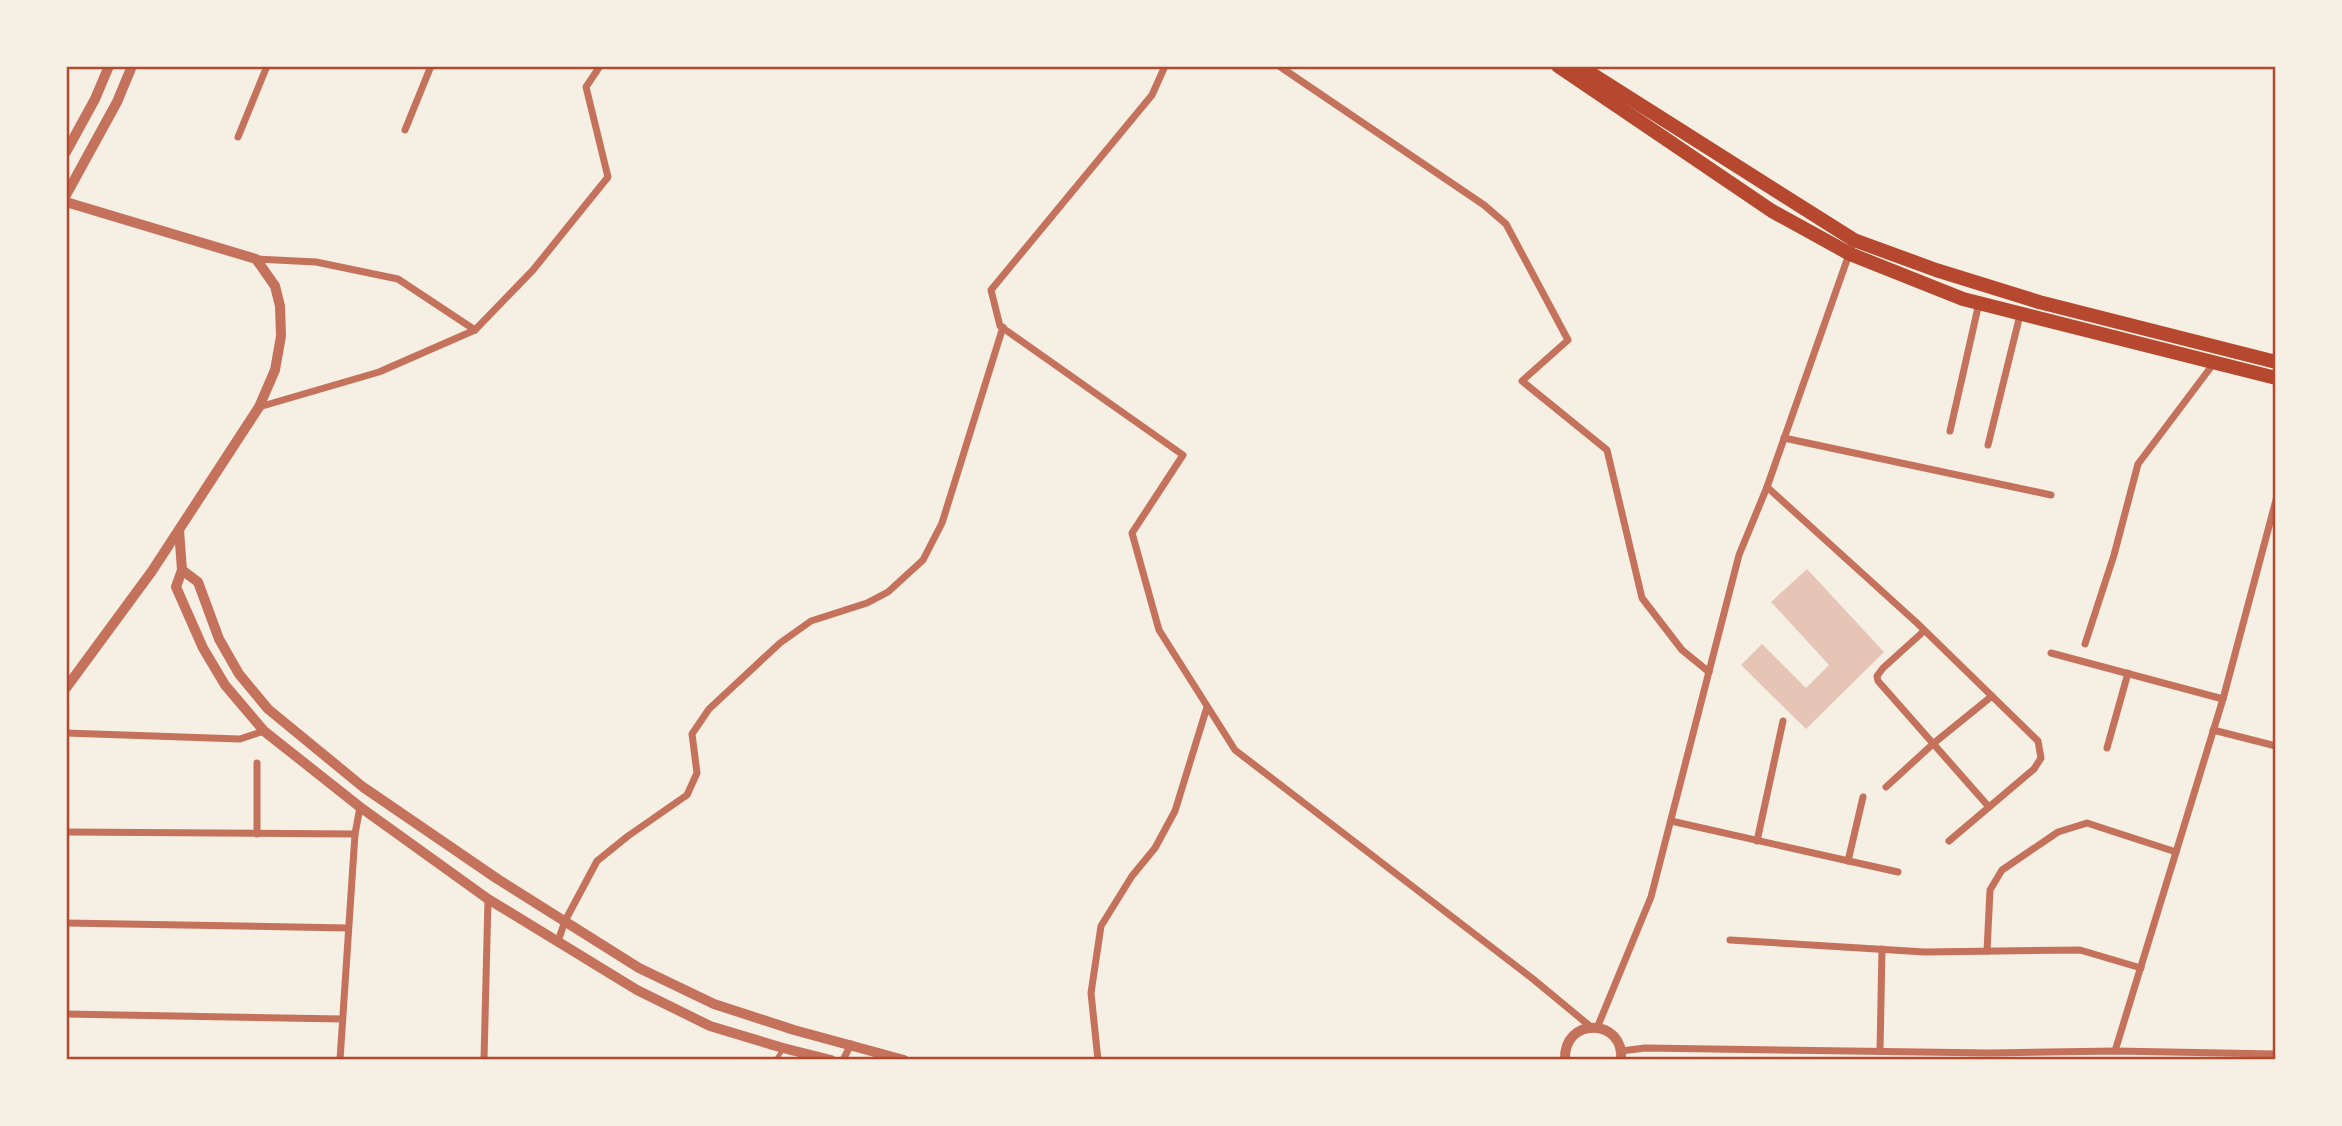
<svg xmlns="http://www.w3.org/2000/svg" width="2342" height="1126" viewBox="0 0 2342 1126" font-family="Rubik,sans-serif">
<rect width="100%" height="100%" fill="#f6efe4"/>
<!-- building -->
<path fill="#e6c5b7" d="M1807,569L1884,652L1806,729L1741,665L1762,644L1806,688L1829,665L1771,602Z"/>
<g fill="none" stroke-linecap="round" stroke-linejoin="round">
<!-- service -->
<path stroke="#c5725c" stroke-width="4.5" d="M776,1060L783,1049"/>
<!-- minor -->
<g stroke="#c5725c" stroke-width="7">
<path d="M1165,66L1152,95L991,290L1000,326L1183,455L1132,533L1159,630L1235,750L1533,979L1591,1027"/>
<path d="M1279,66L1484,205L1506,224L1568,340L1522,381L1607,450L1642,598L1682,650L1709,672"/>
<path d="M405,130L431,66"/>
<path d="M238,137L267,66"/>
<path d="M256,259L316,262L398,279L475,330"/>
<path d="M259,407L379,372L475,330L533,270L608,177L586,87L600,66"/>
<path d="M1950,431L1979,303"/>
<path d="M1784,438L2051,495"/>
<path d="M1988,445L2020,315"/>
<path d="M1767,487L1917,623L2038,741L2041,758L2034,769L1949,841"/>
<path d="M1924,631L1883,668L1877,676L1878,681L1989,807"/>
<path d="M2085,644L2114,555L2138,464L2214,363"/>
<path d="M2051,653L2223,699"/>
<path d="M2213,730L2276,746"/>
<path d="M66,733L240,739L264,731"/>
<path d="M2107,748L2128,673"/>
<path d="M1886,787L1934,743L1992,696"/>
<path d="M1671,821L1898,872"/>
<path d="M66,832L355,834"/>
<path d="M257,834V763"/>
<path d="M1757,841L1783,721"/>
<path d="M1848,861L1863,797"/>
<path d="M66,923L348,928"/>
<path d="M1730,940L1925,952L2080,950L2141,968"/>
<path d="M558,941L565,921L597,861L628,836L687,795L697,773L692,734L709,709L780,643L811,621L867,603L888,592L923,560L942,523L1003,327"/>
<path d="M1987,951L1990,890L2002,870L2058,832L2087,823L2176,852"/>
<path d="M66,1014L342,1019"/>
<path d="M1597,1028L1651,897L1739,555L1767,487L1854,240"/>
<path d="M1621,1051L1645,1048L1990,1053L2115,1051L2276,1054"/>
<path d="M1880,1051L1882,949"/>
<path d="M2115,1051L2223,699L2276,500"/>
<path d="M340,1060L355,834L360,807"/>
<path d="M484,1060L488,899"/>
<path d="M843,1060L851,1044"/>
<path d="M1098,1060L1091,993L1101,926L1132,876L1155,848L1175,811L1207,707"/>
</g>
<!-- tertiary -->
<g stroke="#c5725c" stroke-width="10">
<path d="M66,152L95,99L109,66"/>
<path d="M66,195L117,102L132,66"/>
<path d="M66,202L256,259L275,286L280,306L281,336L275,370L259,407L152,571L66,688"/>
<path d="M179,530L182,570L176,587L203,648L225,685L264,731L360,807L488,899L637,990L710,1026L783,1048L831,1060"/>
<path d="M182,570L198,582L219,639L239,674L268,709L363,787L496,878L639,968L714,1004L794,1030L904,1060"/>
<path d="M1565,1060C1563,1016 1625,1018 1621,1060"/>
</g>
<!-- primary -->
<g stroke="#b5482f" stroke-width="14">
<path d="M1558,66L1772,211L1850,254L1963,299L2276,378"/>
<path d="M1579,66L1854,240L1936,270L2039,302L2276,362"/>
</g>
</g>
<!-- border -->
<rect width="2342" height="1126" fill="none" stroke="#f6efe4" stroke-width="136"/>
<rect x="68" y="68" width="2206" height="990" fill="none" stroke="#b5482f" stroke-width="2.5"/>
</svg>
